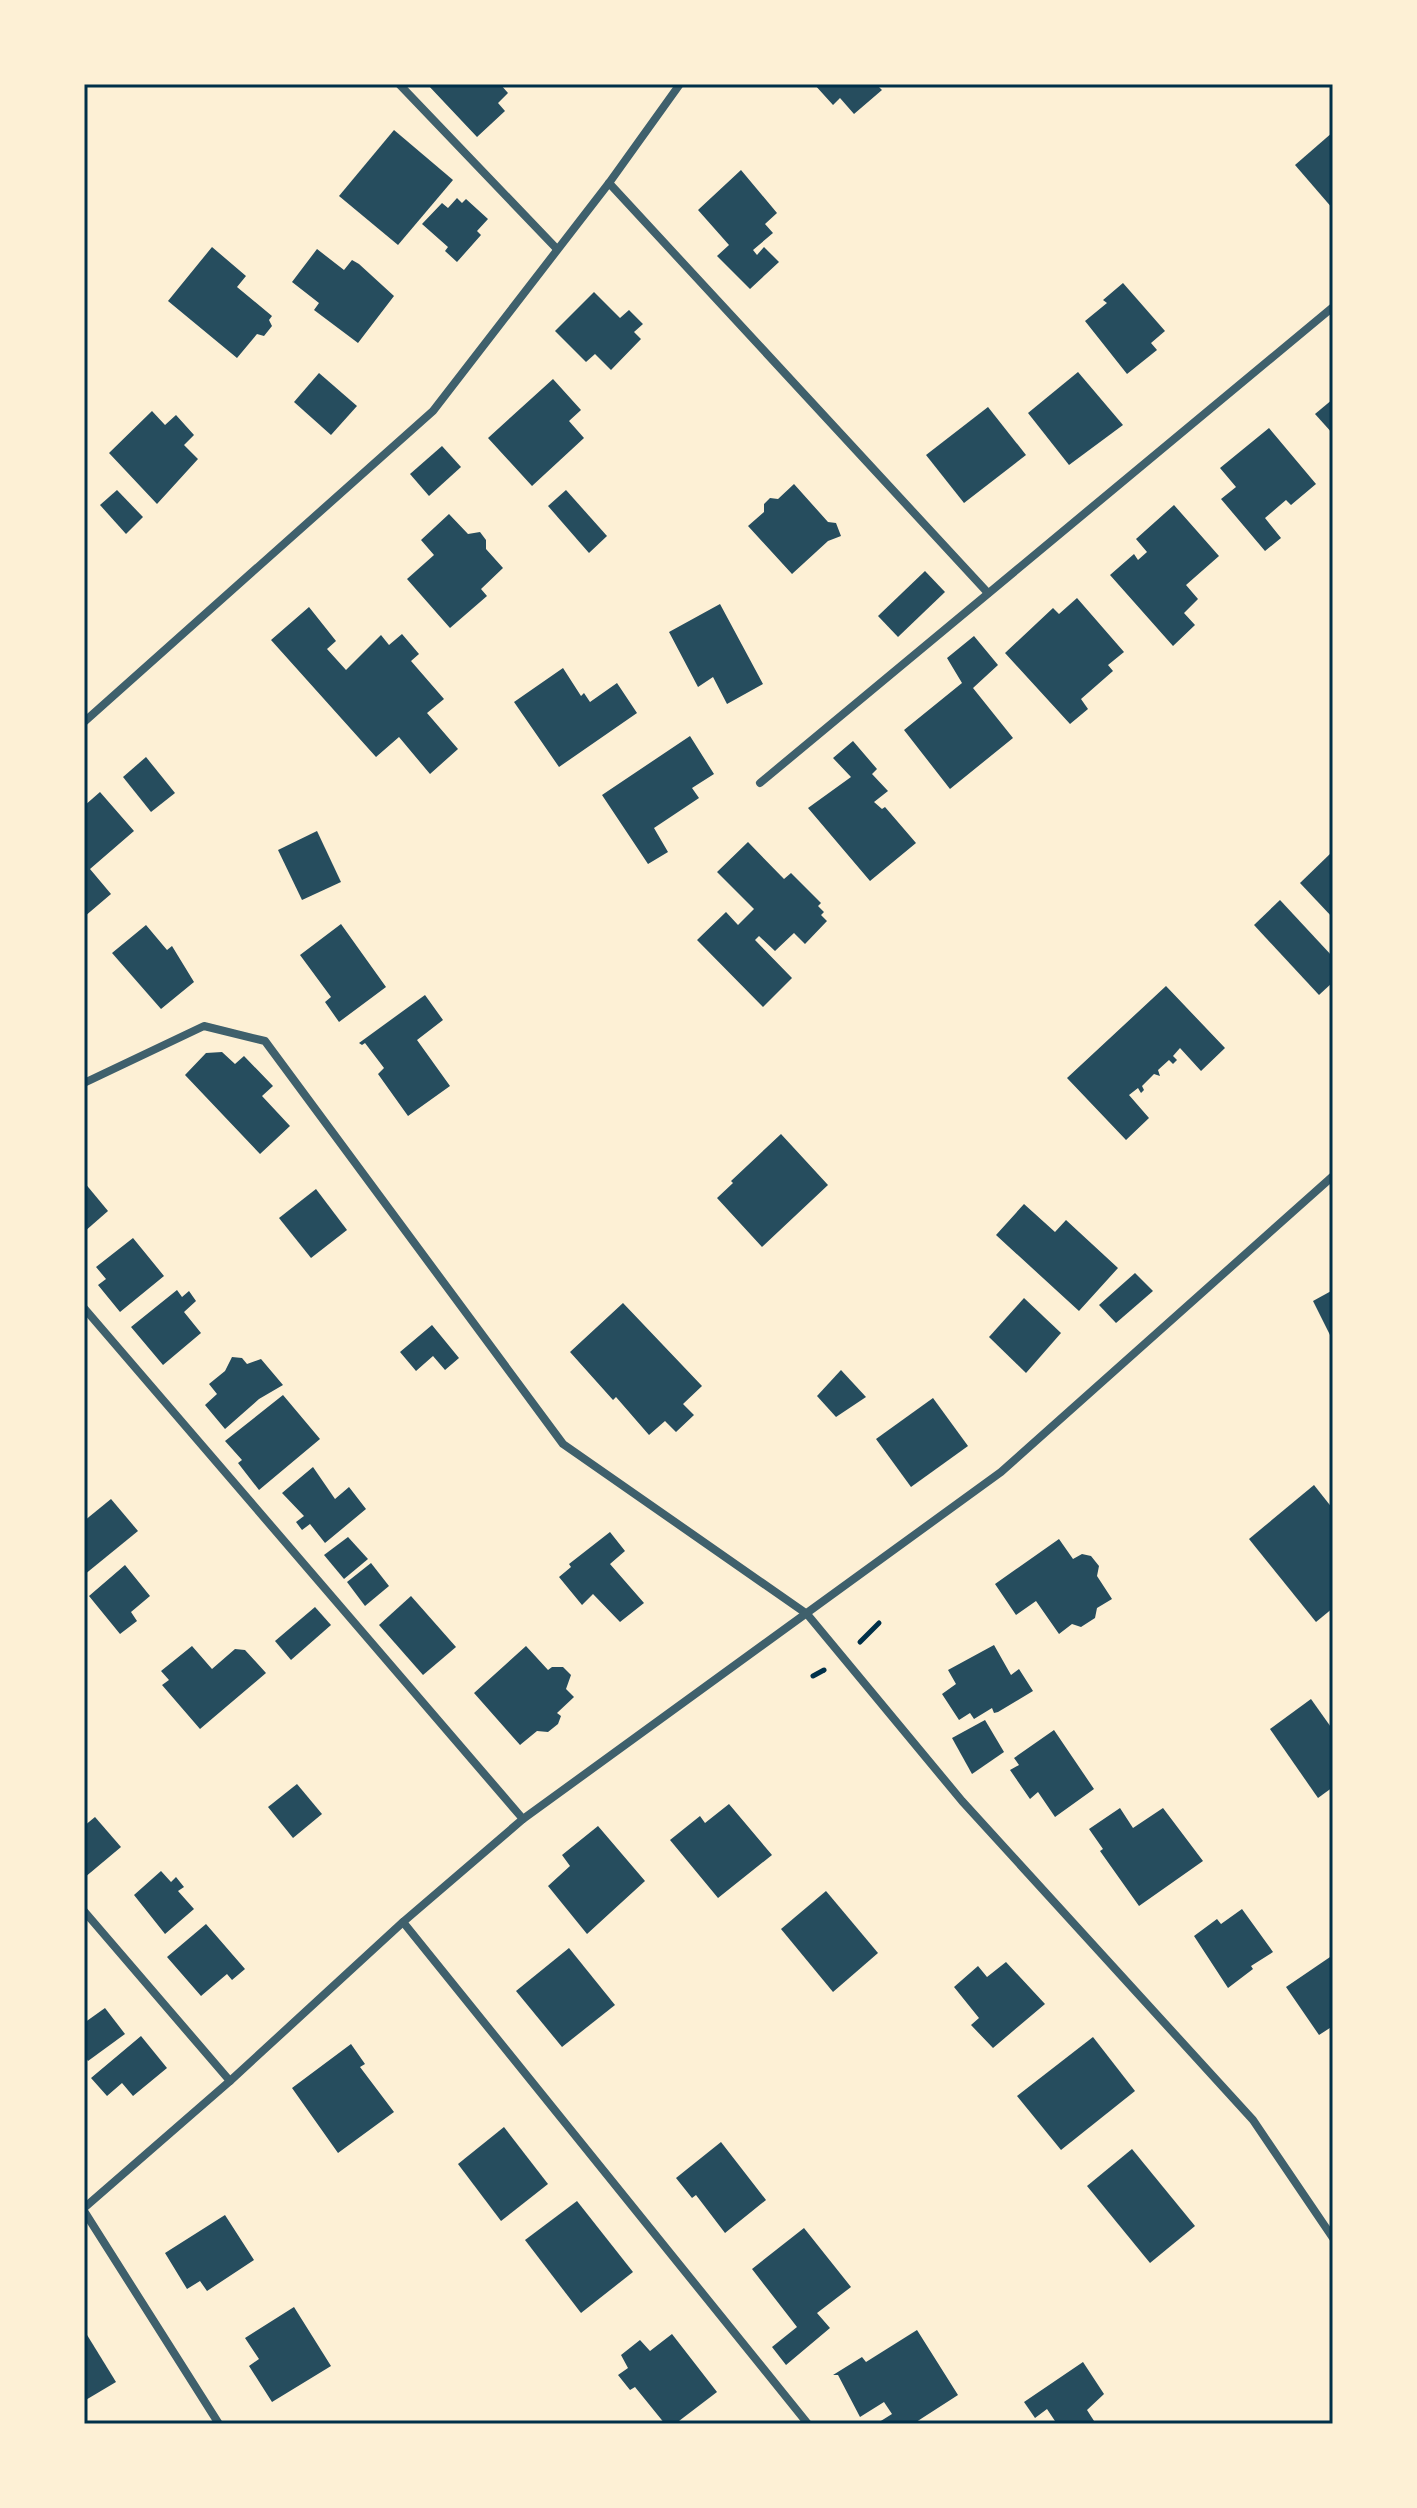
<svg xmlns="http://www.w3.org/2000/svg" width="1417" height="2508" viewBox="0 0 1417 2508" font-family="Spectral,serif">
<rect width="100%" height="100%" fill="#fdf0d5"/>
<!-- building -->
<g fill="#264d5e">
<path d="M427,84H500L508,93L498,103L505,111L477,137Z"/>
<path d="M814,84H876L882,90L854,114L840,98L833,105Z"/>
<path d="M394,130L453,180L398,245L339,196Z"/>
<path d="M1333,132V209L1295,165Z"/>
<path d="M741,170L777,213L765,224L773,233L753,250L757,255L764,247L779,262L750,289L717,256L729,245L698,210Z"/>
<path d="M457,198L462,203L466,199L488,219L477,231L481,235L457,262L445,251L448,247L422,224L442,203L448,208Z"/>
<path d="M212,247L246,276L237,287L272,316L269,320L272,326L264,336L257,334L237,358L168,301Z"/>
<path d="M317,249L344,270L352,260L359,264L394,296L358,343L314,310L319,303L292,282Z"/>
<path d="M1123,283L1165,331L1151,343L1157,350L1127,374L1085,321L1107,303L1103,300Z"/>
<path d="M594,292L620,318L629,310L643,324L634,332L641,339L611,370L595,354L586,362L555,331Z"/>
<path d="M1078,372L1123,425L1069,465L1028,413Z"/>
<path d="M319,373L357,406L331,435L294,402Z"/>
<path d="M553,379L581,410L569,421L584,438L532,486L488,438Z"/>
<path d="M1333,399V434L1315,414Z"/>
<path d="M988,407L1026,455L964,503L926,455Z"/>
<path d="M152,411L165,425L176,415L194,435L184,445L198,459L157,504L109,453Z"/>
<path d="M1269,428L1316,484L1291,505L1286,500L1265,518L1281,538L1265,551L1221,499L1236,487L1220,468Z"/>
<path d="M442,446L461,467L429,496L410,474Z"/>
<path d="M794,484L828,522L836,523L841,536L828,541L792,574L748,526L764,512V504L770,498L778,499Z"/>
<path d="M117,490L143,517L126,534L100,505Z"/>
<path d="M566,490L607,536L589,553L548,506Z"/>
<path d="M1174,505L1219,556L1186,585L1198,599L1184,613L1195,625L1173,646L1110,575L1134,554L1138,560L1147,552L1136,539Z"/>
<path d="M449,514L468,534L480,532L486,540V549L503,568L481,589L487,596L450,628L407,579L434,555L421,540Z"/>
<path d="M925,571L945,592L898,637L878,616Z"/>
<path d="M1077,598L1124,652L1108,665L1113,671L1081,699L1088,709L1070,724L1005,653L1053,608L1059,614Z"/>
<path d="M720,604L763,684L727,704L713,677L698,687L669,632Z"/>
<path d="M309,607L336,641L327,649L346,670L381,635L389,645L402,634L419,654L411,661L444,699L427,713L458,749L430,774L399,737L376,757L271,640Z"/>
<path d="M974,636L998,665L973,688L1013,738L950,789L904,730L962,683L947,658Z"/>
<path d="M563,668L581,696L584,693L590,702L617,683L637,713L559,767L514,702Z"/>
<path d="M690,736L714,774L692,788L699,798L654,828L668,852L648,864L602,795Z"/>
<path d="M853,741L877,769L872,774L888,791L874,802L882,809L885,807L916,843L870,881L808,808L851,777L833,758Z"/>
<path d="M146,757L175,793L151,812L123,777Z"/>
<path d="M100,792L134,831L90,869L111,894L84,917V806Z"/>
<path d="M317,831L341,882L302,900L278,850Z"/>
<path d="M748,842L784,879L791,873L821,903L818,906L824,912L821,915L827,921L805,944L794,933L775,951L759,936L755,940L792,978L763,1007L697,940L726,912L738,925L754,909L717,872Z"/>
<path d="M1333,851V918L1300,883Z"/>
<path d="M1280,900L1333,957V982L1319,995L1254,925Z"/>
<path d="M341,924L386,987L339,1022L325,1002L331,997L300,955Z"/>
<path d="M146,925L167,950L172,946L194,982L161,1009L112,953Z"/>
<path d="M1166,986L1225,1048L1201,1071L1180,1048L1173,1056L1177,1060L1173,1064L1169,1060L1158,1070L1160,1076L1154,1074L1142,1086L1144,1090L1141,1093L1138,1088L1129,1095L1149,1118L1126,1140L1067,1078Z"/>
<path d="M425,995L443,1020L417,1040L450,1086L408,1116L378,1074L384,1068L365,1043L362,1045L359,1043Z"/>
<path d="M222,1052L235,1064L244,1056L273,1086L262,1096L290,1126L260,1154L185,1075L206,1053Z"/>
<path d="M781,1134L828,1185L762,1247L717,1198L733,1183L731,1181Z"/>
<path d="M84,1182L108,1211L84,1232Z"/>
<path d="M316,1189L347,1230L311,1258L279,1218Z"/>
<path d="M1024,1204L1055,1232L1066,1220L1118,1268L1079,1311L996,1235Z"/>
<path d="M133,1238L164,1276L120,1312L98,1285L106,1279L96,1267Z"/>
<path d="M1135,1273L1153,1291L1116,1323L1099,1305Z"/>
<path d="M177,1290L182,1297L189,1291L196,1301L184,1312L201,1333L163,1365L131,1327Z"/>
<path d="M1333,1290V1341L1313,1301Z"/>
<path d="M1024,1298L1061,1333L1026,1373L989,1337Z"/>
<path d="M623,1303L702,1386L683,1404L694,1415L676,1432L665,1421L649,1435L616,1397L613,1400L570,1352Z"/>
<path d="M432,1325L459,1358L445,1370L433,1356L416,1371L400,1352Z"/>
<path d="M232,1357L242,1358L247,1364L261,1359L283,1385L259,1399L225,1429L205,1405L217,1394L209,1384L225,1371Z"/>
<path d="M841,1370L866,1397L836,1417L817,1396Z"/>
<path d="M283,1395L320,1439L259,1490L238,1463L242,1460L225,1441Z"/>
<path d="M933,1398L968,1446L911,1487L876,1439Z"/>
<path d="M313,1467L335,1499L349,1487L366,1509L325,1543L310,1524L302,1530L296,1522L304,1516L282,1493Z"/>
<path d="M1314,1485L1333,1509V1608L1316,1622L1249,1539Z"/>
<path d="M111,1499L138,1531L84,1575V1521Z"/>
<path d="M610,1532L625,1551L610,1564L644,1603L620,1622L593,1594L582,1605L559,1577L571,1567L569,1564Z"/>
<path d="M348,1537L368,1559L344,1579L324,1555Z"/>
<path d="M1059,1539L1073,1559L1082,1554L1091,1556L1099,1566L1097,1576L1112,1599L1097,1608L1095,1618L1081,1627L1072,1624L1059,1634L1036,1601L1016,1615L995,1584Z"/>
<path d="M371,1563L389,1586L365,1606L347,1582Z"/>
<path d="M125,1565L150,1596L131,1612L137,1621L120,1634L89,1596Z"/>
<path d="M411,1596L456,1647L423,1675L379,1625Z"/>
<path d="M315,1607L331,1625L291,1660L275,1641Z"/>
<path d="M994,1645L1011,1675L1019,1669L1033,1691L998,1712L994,1713L992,1708L974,1719L970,1713L959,1720L942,1694L956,1684L948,1670Z"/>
<path d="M192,1646L212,1669L235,1649L245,1650L266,1673L200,1729L162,1685L169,1680L161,1671Z"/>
<path d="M526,1646L548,1670L552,1667H563L571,1675L566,1689L574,1697L557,1713L561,1716L558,1724L548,1732L537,1731L520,1745L474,1693Z"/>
<path d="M1311,1699L1333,1730V1787L1318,1798L1270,1729Z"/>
<path d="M985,1720L1004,1752L972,1774L952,1738Z"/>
<path d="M1054,1730L1094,1789L1055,1817L1038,1792L1030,1799L1010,1770L1019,1765L1014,1758Z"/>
<path d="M297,1784L322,1814L293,1838L268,1807Z"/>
<path d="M729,1804L772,1855L718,1898L670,1840L700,1816L705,1823Z"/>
<path d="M1120,1808L1133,1828L1163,1808L1203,1861L1139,1906L1100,1851L1103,1849L1089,1829Z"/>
<path d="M95,1817L121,1847L84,1878V1826Z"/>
<path d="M598,1826L645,1881L587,1934L548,1886L570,1866L562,1855Z"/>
<path d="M161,1871L171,1882L176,1877L184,1887L178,1891L194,1909L165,1934L134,1895Z"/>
<path d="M826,1891L878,1953L833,1992L781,1929Z"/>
<path d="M1242,1909L1273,1952L1251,1966L1253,1969L1228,1988L1194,1936L1217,1919L1221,1924Z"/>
<path d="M206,1924L245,1969L232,1980L227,1974L201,1996L167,1957Z"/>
<path d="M569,1948L615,2005L562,2047L516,1991Z"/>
<path d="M1333,1955V2026L1319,2035L1286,1987Z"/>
<path d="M1006,1962L1045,2004L993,2048L971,2025L979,2018L954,1987L978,1966L987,1977Z"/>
<path d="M105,2008L125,2034L88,2061L84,2055V2023Z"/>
<path d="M141,2036L167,2068L133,2096L122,2083L107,2096L91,2078Z"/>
<path d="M1093,2037L1135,2091L1061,2150L1017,2096Z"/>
<path d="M351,2044L365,2064L360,2067L394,2112L338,2153L292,2088Z"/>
<path d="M504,2127L548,2184L501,2221L458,2164Z"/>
<path d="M721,2142L766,2200L725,2233L696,2195L692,2198L676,2178Z"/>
<path d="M1132,2149L1195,2226L1150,2263L1087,2186Z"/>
<path d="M577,2201L633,2272L581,2313L525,2240Z"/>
<path d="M225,2215L254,2260L207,2291L200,2281L187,2289L165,2253Z"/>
<path d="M804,2228L851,2287L817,2313L830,2328L786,2365L772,2347L797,2327L752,2269Z"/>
<path d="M294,2307L331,2366L272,2402L249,2366L259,2359L245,2338Z"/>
<path d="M84,2330L116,2382L84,2401Z"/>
<path d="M917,2330L958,2395L913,2424H876L892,2414L884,2402L860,2417L838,2375H833L862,2357L866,2362Z"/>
<path d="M672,2334L717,2392L675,2424H665L635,2387L630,2390L618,2375L628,2368L621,2355L640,2340L650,2351Z"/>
<path d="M1083,2362L1104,2394L1087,2410L1096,2424H1057L1047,2409L1035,2418L1024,2402Z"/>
</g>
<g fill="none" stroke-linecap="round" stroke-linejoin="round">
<!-- path -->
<g stroke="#003049" stroke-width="5">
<path d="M860,1642L879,1623"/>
<path d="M813,1676L824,1670"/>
</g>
<!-- minor -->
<g stroke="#3f606c" stroke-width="8">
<path d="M399,84L556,248"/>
<path d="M609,183L988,593"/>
<path d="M84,722L433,411L609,183L680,84"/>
<path d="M760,783L1333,307"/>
<path d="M84,1083L204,1026L265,1041L563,1444L807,1614L962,1801L1253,2120L1333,2238"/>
<path d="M84,1308L523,1819"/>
<path d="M84,1911L230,2081"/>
<path d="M403,1922L808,2424"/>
<path d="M84,2208L230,2081L403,1922L523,1819L1001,1472L1333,1176"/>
<path d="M84,2211L219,2424"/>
</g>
</g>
<!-- border -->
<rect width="1417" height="2508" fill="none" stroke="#fdf0d5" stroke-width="172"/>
<rect x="86" y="86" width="1245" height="2336" fill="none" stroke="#003049" stroke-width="3"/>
</svg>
